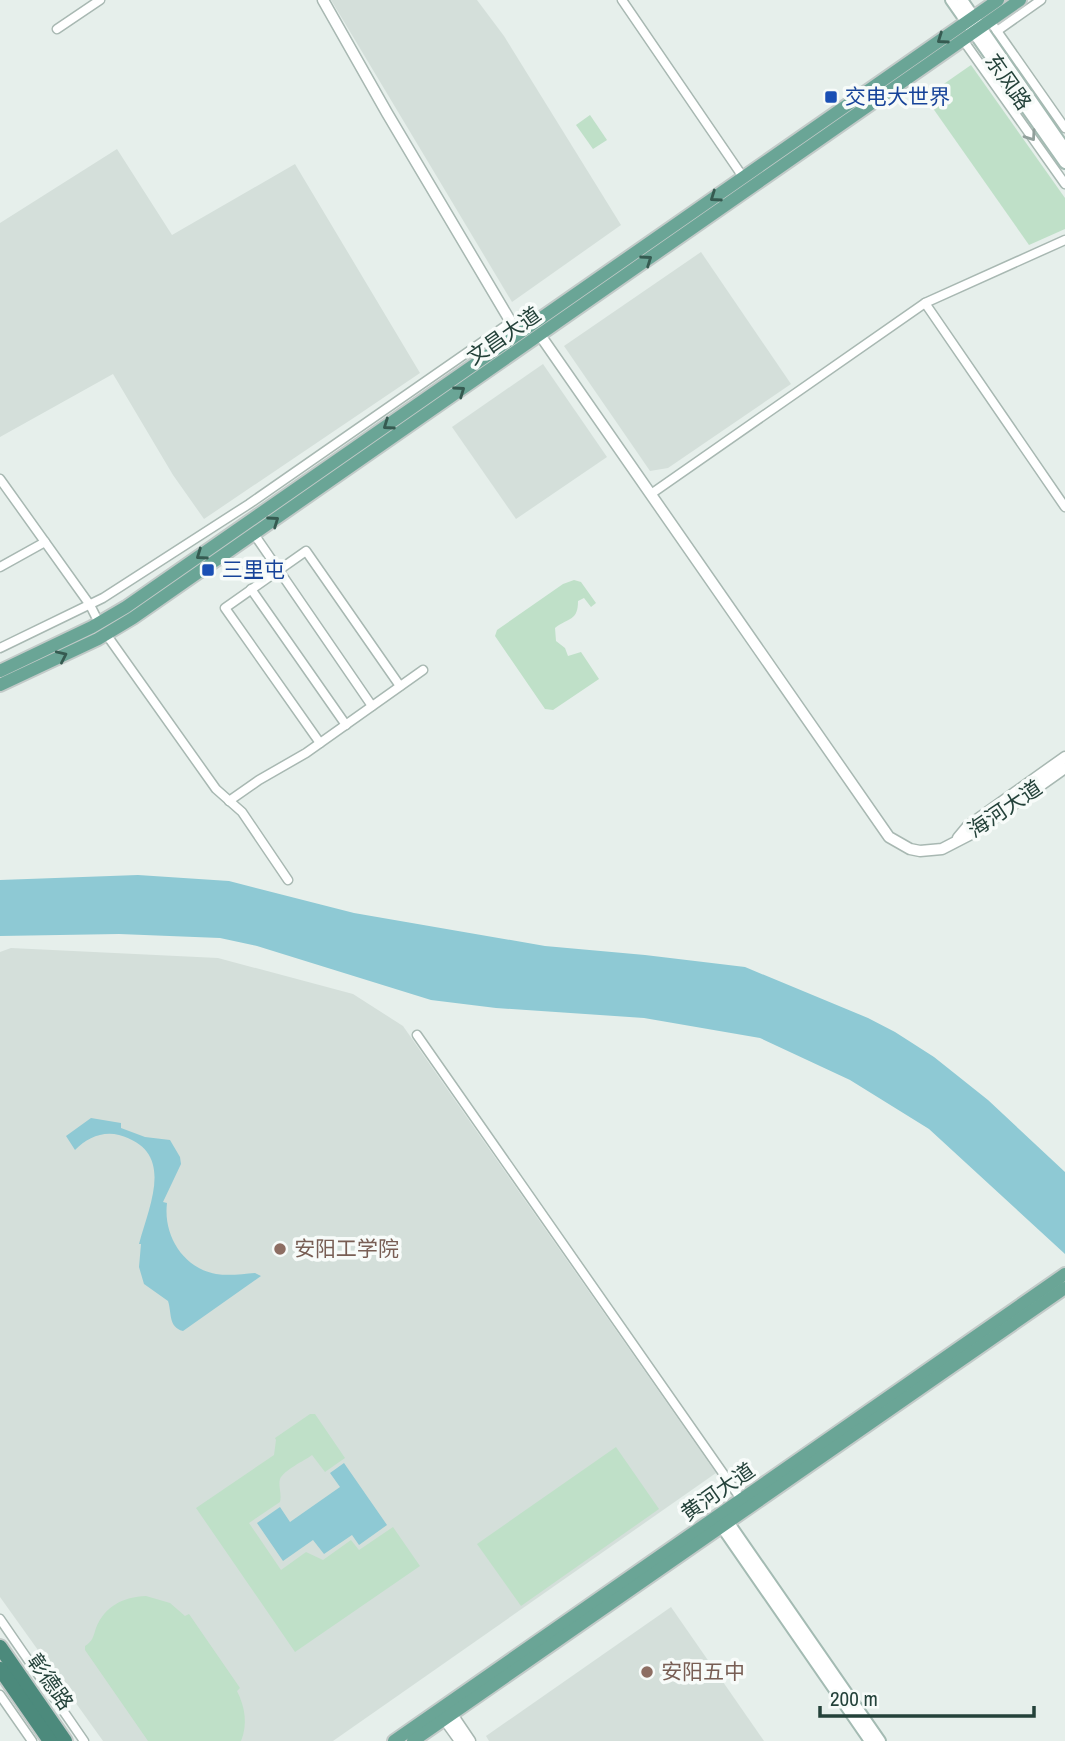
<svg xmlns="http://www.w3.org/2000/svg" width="1065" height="1741" viewBox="0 0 1065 1741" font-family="'Archivo Narrow','Noto Sans SC',sans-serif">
<rect width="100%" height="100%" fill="#e6efeb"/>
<!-- built -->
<g fill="#d4dfda">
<path d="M331,0H477L504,36L621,225L512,302Z"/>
<path d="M117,149L172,235L295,164L420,373L204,519L173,475L113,374L0,437V223Z"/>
<path d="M701,252L791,384L668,468L650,471L564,346Z"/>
<path d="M543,364L607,457L516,519L452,427Z"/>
<path d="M11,948L218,958L353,994L403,1026L716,1473L333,1741H103L0,1597V952Z"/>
<path d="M671,1607L764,1741H489L486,1736Z"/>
</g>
<!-- green -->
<g fill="#bfe0c8">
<path d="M971,65L1065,198V229L1029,245L925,97Z"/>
<path d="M590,115L607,140L593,149L576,125Z"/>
<path d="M574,580L581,582L596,603L591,607L584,598L578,601C578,621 569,617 555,628L556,641L565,648L568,656L581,652L599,679L553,710L545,709L495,636L497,630L563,584Z"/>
<path d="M310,1414H315L345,1458L325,1472L312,1455C304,1461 284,1470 280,1479C278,1486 282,1494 280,1502L249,1523L281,1570L306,1552L323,1560L351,1540L359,1550L393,1527L420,1566L295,1652L196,1508L274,1455L276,1440L275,1438Z"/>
<path d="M616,1447L659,1509L521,1606L477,1544Z"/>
<path d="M146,1596L170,1603L185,1616L189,1614L240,1688L237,1691C245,1707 248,1724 241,1741H148L85,1650V1646C93,1641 93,1637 96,1628C105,1606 123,1597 146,1596Z"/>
</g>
<!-- water -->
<g fill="#8ec9d4">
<path d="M138,875L229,881L354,913L545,946L645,955L745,967L868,1018L895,1032L934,1057L988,1100L1065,1172V1254L929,1129L850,1080L760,1038L644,1018L496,1008L431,1000L257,946L220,938L119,934L0,936V880Z"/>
<path d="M91,1118L121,1123V1128L145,1137L170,1140L180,1157L181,1164L163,1202L167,1203C163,1235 183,1268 216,1274C229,1276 243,1274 255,1273L261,1276L183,1331C168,1327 172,1313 168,1301L144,1284L139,1267L141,1244H139C150,1203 176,1151 119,1135C102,1131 87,1138 75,1150L66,1136Z"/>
<path d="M344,1463L387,1525L359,1545L352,1535L324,1554L313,1540L283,1561L257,1523L280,1507L290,1522L340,1487L330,1473Z"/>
</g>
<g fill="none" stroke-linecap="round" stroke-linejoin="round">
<defs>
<g id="minor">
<path d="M622,0L743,177"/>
<path d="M990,21L1065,128"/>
<path d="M57,29L100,0"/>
<path d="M997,31L1041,0"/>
<path d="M963,40L1065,184"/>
<path d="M925,303L1065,507"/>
<path d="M0,479L90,605L99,623"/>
<path d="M651,494L925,303L1065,240"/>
<path d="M254,534L372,706"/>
<path d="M0,567L45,542"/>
<path d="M251,589L346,725"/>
<path d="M106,634L216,789L242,812L288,880"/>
<path d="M0,648L103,598L249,504L511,322"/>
<path d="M320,743L225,608L306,551L400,686"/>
<path d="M229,801L259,780L306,753L423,670"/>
<path d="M417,1035L741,1499"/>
<path d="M0,1619L84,1741"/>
<path d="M0,1695L32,1741"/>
</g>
<g id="tertiary">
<path d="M323,0L387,113L518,334"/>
<path d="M540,335L889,837L910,849L920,851L942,849L973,833L1065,768"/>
<path d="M958,838L968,826L1065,757"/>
<path d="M449,1710L470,1741"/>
<path d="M440,1713L460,1741"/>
</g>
<g id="secondary">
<path d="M951,0L1065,163"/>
<path d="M962,0L1065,149"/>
<path d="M724,1516L880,1741"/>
<path d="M717,1520L870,1741"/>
</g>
<g id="primary">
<path d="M0,671L92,627L126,607L998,0"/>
<path d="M0,685L98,639L133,618L1020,0"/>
<path d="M394,1741L1065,1274"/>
<path d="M413,1741L1065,1288"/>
</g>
<g id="trunk">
<path d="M0,1647L65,1741"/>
<path d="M0,1669L50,1741"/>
</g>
</defs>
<!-- minor casing -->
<use href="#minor" stroke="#a8b8b2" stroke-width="11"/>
<!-- tertiary casing -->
<use href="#tertiary" stroke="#a8b8b2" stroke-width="13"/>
<!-- secondary casing -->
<use href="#secondary" stroke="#a4bbb3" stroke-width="14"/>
<!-- primary casing -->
<use href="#primary" stroke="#c2cac8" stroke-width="16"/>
<!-- trunk casing -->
<use href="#trunk" stroke="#c2cac8" stroke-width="18"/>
<!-- minor -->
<use href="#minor" stroke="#fff" stroke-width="8"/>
<!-- tertiary -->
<use href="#tertiary" stroke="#fff" stroke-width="10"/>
<!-- secondary -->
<use href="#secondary" stroke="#fff" stroke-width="10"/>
<!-- primary -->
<use href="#primary" stroke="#6aa596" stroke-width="12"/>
<!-- trunk -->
<use href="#trunk" stroke="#4c8a7c" stroke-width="14"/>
</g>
<!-- one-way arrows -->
<defs><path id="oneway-chevron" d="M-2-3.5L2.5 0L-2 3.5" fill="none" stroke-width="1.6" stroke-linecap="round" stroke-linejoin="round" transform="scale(1.75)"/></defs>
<g stroke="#365b51">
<use href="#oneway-chevron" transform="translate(942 39) rotate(145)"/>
<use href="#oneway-chevron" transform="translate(715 197) rotate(145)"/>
<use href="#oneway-chevron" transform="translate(647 260) rotate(-35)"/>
<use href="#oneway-chevron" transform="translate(460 391) rotate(-35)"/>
<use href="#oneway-chevron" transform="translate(388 425) rotate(145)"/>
<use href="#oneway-chevron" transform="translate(274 521) rotate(-35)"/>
<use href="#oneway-chevron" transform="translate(201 555) rotate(145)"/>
<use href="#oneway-chevron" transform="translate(62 656) rotate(-25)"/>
</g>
<use stroke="#92a09c" href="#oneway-chevron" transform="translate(1031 136) rotate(55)"/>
<!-- markers -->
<g fill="#1a4fb4" stroke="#f7fbf9" stroke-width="2.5">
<rect x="824" y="90" width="14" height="14" rx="3.5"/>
<rect x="201" y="563" width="14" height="14" rx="3.5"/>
</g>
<g fill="#8d6e63" stroke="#f7fbf9" stroke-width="2.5">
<circle cx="280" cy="1249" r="7"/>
<circle cx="647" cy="1672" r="7"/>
</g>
<g text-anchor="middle" stroke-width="7" stroke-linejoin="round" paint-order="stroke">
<!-- street labels -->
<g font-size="21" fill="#24423a" stroke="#f7fbf9">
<text transform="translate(1008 82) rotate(55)" y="7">东风路</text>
<text transform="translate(504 336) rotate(-35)" y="7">文昌大道</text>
<text transform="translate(1005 809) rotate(-34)" y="7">海河大道</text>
<text transform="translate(718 1492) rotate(-35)" y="7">黄河大道</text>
<text transform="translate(50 1682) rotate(55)" y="7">彰德路</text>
</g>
<!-- transit labels -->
<g font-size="21" fill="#164399" stroke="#f7fbf9" text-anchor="start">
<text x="845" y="104">交电大世界</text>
<text x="222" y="577">三里屯</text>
</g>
<!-- education labels -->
<g font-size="21" fill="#785e54" stroke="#f7fbf9" text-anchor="start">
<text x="294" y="1256">安阳工学院</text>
<text x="661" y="1679">安阳五中</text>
</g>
</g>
<!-- scale -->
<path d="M820 1706v10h214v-10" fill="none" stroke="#24423a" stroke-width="3.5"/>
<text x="830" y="1706" font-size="21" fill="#24423a" stroke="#f7fbf9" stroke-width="5" paint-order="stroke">200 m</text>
</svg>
